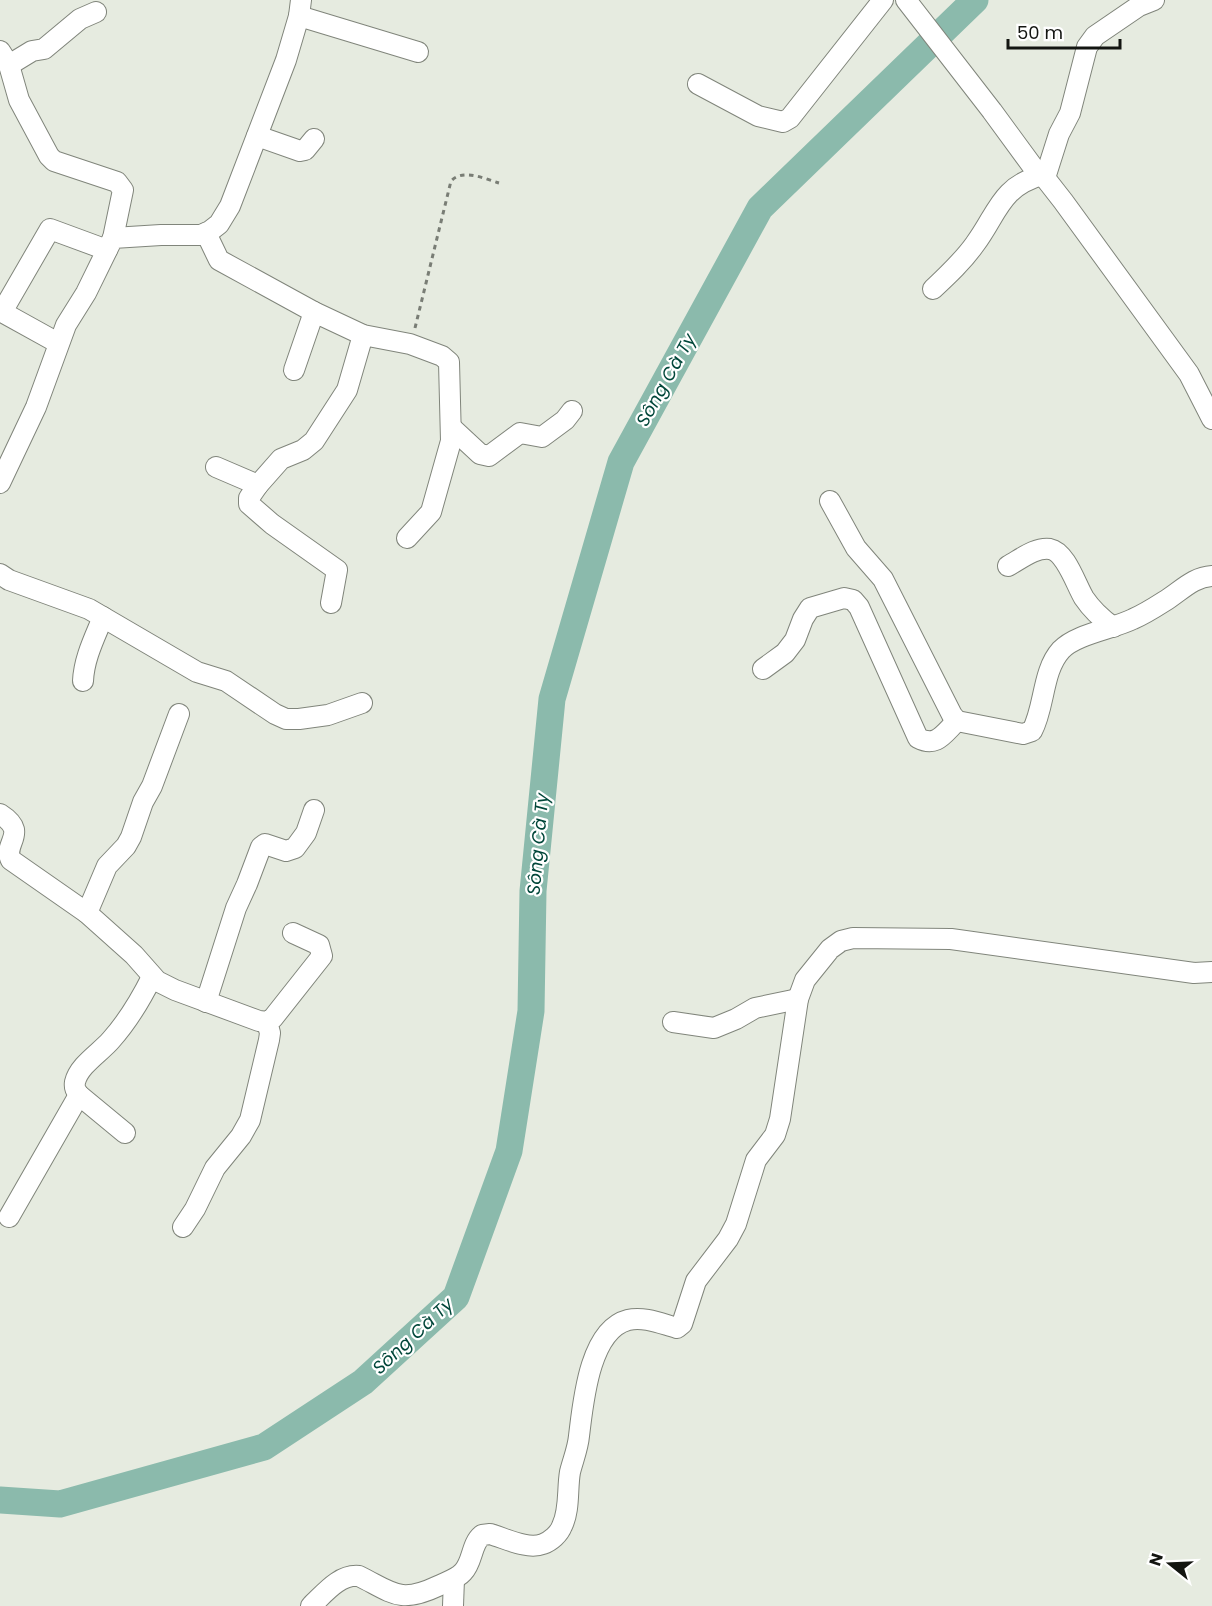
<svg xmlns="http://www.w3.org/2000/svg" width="1212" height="1606" viewBox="0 0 1212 1606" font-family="Poppins,sans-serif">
<rect width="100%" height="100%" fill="#e6ebe0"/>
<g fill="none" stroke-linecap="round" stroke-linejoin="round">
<!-- river -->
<path stroke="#8bbaac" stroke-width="27" d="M0,1500L60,1504L264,1447L363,1382L456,1297L509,1151L531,1011L533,891L552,699L621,462L760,208L975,0"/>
<defs>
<g id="minor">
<path d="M906,0L992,111L1033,167L1045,178L1063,201L1189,374L1212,419"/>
<path d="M299,16L418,52"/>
<path d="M0,51L9,65L19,100L49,156L54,161L117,182L123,190L113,238"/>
<path d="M9,65L32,51L44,49L80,19L96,12"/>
<path d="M698,84L758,116L783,122L790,118L883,0"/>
<path d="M257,136L300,151L305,150L314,139"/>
<path d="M1045,178L1059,134L1070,113L1087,47L1095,36L1139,6L1154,0"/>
<path d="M206,233L219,260L314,312L363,335L410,344L442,356L449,362L451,441L431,512L407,538"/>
<path d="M933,289C948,275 963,261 975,244C998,213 1000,187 1042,175"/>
<path d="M58,343L2,312L50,229L107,250"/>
<path d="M294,370L314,312"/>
<path d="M452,428L480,454L489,456L520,433L542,437L565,420L572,411"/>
<path d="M216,467L258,485L281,459L303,450L314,441L347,390L363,335"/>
<path d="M0,483L36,407L66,325L86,293L113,238L161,235H201L210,231L219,224L230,206L286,60L299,16L301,0"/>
<path d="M258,485L249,498V504L272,524L337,570L331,603"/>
<path d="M830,501L856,548L883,579L952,715L957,721L1023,734L1032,731C1045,707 1042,671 1061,650C1076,634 1113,629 1133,619C1145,614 1157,606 1168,599C1183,589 1194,577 1212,576"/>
<path d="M1008,566C1021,559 1035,547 1050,549C1066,552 1076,585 1084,598C1092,610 1102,619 1113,627"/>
<path d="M0,574L9,580L89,609L197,672L226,681L275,714L286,719H299L328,715L362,703"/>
<path d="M763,669L785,653L795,640L803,619L810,608L844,598L853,600L859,607L918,738C937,748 944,733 957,721"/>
<path d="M83,681C84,658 95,637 103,617"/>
<path d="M0,814C30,833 2,843 11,860L87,913L134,955L157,981L175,990L259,1021L267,1022L273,1018L322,956L319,945L293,933"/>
<path d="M87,913L107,866L126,846L131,837L143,802L152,786L179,714"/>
<path d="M206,1002L236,908L247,884L261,847L265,844L286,851L295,848L306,833L314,810"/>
<path d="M673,1022L714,1028L736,1019L755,1008L798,999"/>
<path d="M125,1133L79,1095C76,1091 74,1088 75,1082C79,1065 101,1052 111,1040C128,1021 141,999 152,977"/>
<path d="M9,1217L79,1095"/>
<path d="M183,1227L195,1209L215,1168L241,1136L250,1120L269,1040L270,1033L267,1022"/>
<path d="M311,1606C324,1594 339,1574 359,1576C393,1593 400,1604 438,1586C446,1582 457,1579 463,1572C473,1562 471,1544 482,1535L490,1534C505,1538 527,1550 543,1544C551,1541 559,1534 562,1526C570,1510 567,1489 570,1472C573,1460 578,1448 579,1436C583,1404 589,1330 628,1320C644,1316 662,1324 677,1328L682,1324L696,1281L728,1239L736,1224L756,1160L775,1135L780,1119L798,999L805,980L830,949L841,941L853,938L951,939L1194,973L1212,972"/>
<path d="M453,1606L454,1579"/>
</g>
</defs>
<!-- minor casing -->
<use href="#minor" stroke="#80857b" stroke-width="22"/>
<!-- path -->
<path stroke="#797d75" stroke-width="3" stroke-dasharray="4.5 4.5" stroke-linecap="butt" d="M415,328L451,181C463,168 485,179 499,183"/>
<!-- minor -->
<use href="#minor" stroke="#fff" stroke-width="20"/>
</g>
<g text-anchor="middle" stroke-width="4.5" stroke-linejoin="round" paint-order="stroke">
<!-- water labels -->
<g font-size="18" font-style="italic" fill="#004639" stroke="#fff">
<text transform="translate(666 380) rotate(-61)" y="6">Sông Cà Ty</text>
<text transform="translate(538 844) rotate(-85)" y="6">Sông Cà Ty</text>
<text transform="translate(413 1336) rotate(-43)" y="6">Sông Cà Ty</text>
</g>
</g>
<!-- north arrow -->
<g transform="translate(1170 1564) rotate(288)" stroke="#ffffff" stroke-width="4.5" paint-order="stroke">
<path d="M0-4.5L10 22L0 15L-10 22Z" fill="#131511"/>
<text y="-9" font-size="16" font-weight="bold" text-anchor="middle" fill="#131511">N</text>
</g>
<!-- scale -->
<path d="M1008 39v9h112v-9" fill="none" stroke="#131511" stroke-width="3"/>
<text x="1017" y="39" font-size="18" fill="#131511" stroke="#ffffff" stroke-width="4.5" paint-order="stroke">50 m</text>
</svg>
